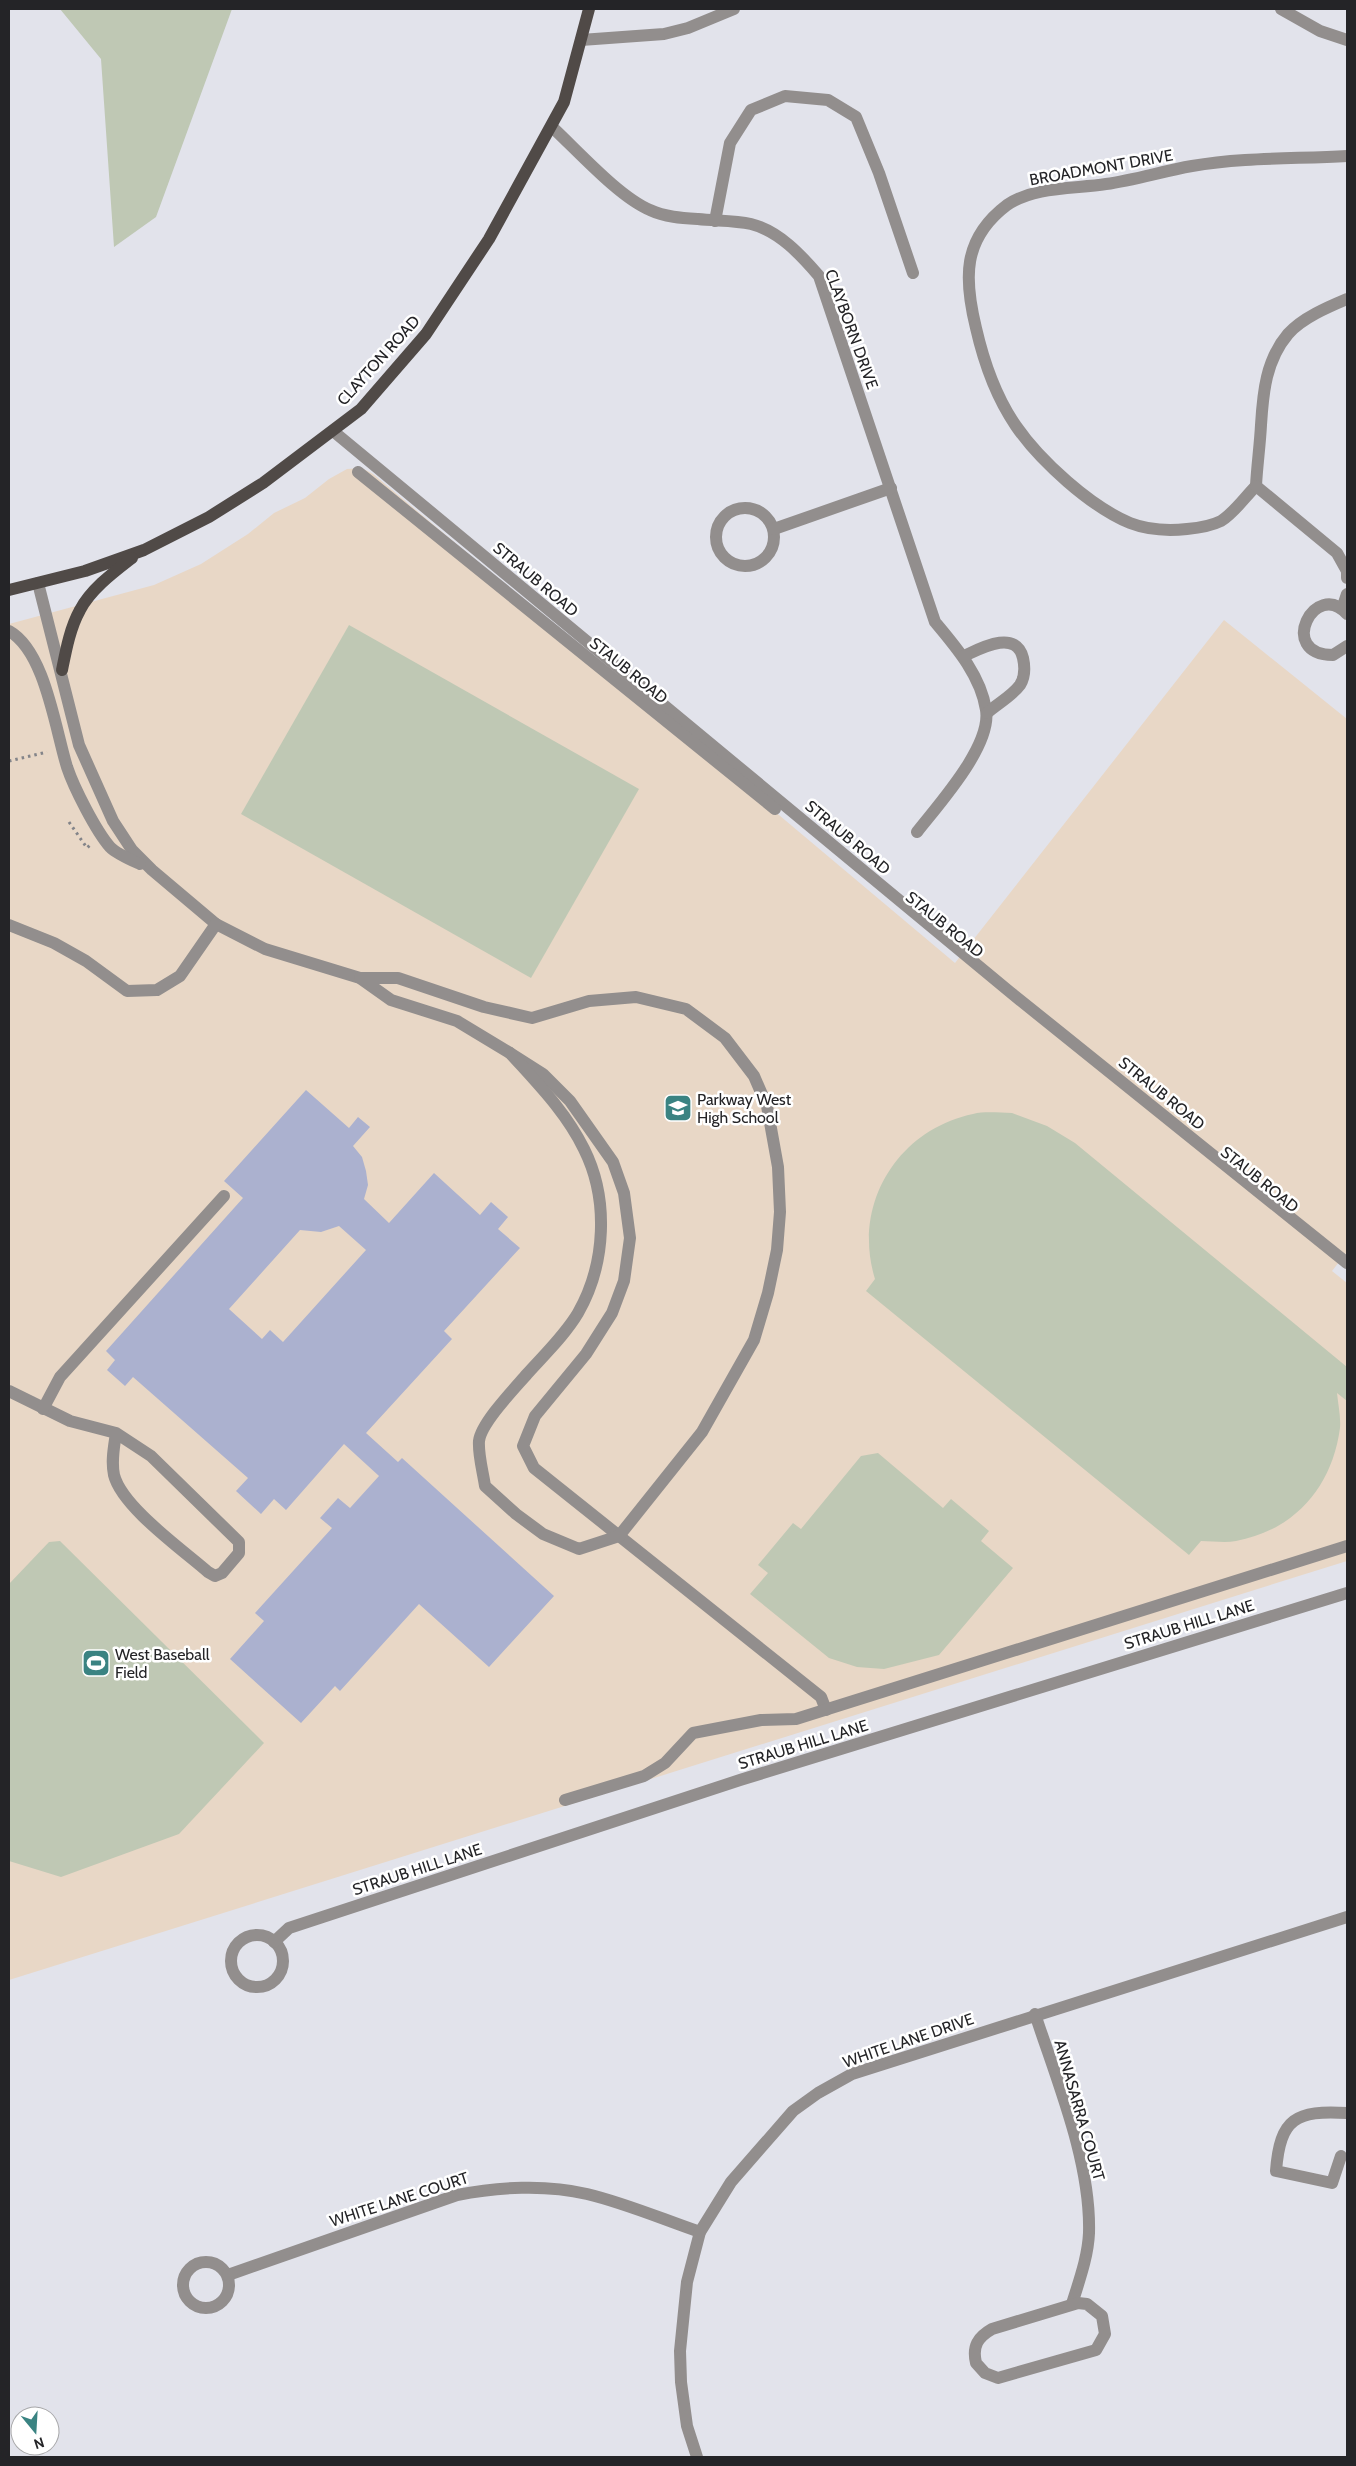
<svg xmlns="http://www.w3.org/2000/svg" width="1356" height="2466" viewBox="0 0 1356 2466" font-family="Cabin,sans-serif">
<rect width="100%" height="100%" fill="#e2e3eb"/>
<!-- education -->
<path fill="#e8d7c6" d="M362,468L373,474L955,963L1224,620L1347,719V1252L1332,1271L1347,1283V1561L9,1980V624L154,585L201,564L248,534L274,513L305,498L329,479L347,469Z"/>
<!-- green -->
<g fill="#bfc8b4">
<path d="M60,9H232L156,217L114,247L101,59Z"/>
<path d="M349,625L639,789L531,978L241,814Z"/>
<path d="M1012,1113L1047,1126L1075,1143L1347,1367V1401L1337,1393C1338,1404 1341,1417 1340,1428C1332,1487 1295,1530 1236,1541C1225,1543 1212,1541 1201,1541L1189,1555L866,1291L875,1279C852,1205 897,1130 973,1114C985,1111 1000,1113 1012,1113Z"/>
<path d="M878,1453L943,1508L951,1499L989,1531L981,1541L1013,1568L939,1655L884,1669L857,1667L829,1658L750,1594L768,1573L758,1565L793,1523L801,1529L861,1456Z"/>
<path d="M60,1541L264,1743L179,1834L61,1877L9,1861V1584L49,1542Z"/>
</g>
<!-- building -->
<path fill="#abb1cf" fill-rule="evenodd" d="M306,1090L349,1128L358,1117L370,1127L353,1146L362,1157L366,1171L368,1185L364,1199L389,1223L434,1173L480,1215L491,1202L508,1217L498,1229L520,1248L444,1331L452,1339L366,1433L398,1462L402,1458L554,1596L489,1667L419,1604L340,1691L335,1686L301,1723L230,1659L264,1621L255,1613L332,1528L320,1518L338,1498L350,1508L379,1476L344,1444L286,1510L274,1499L261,1514L236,1491L248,1478L133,1377L125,1386L107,1370L115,1360L106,1351L243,1198L224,1181ZM339,1226L366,1250L283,1342L270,1330L262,1339L229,1309L300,1230L321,1232Z"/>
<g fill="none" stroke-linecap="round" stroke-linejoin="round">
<!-- path -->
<g stroke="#838489" stroke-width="3" stroke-dasharray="2.5 4" stroke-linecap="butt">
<path d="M9,761L47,752"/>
<path d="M69,822L87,848L90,845"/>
</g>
<!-- minor -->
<g stroke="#928e8d" stroke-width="12">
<path d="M1281,9L1320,31L1347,40"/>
<path d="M581,40L664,34L688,28L734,9"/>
<path d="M552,127C578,151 619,197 650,210C665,217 682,218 698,219C715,221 734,220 751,224C779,231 801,255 819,276L935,622C956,647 981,676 986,710C992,746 938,805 917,832"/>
<path d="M715,221L730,143L751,110L785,96L828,100L856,117L879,173L913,273"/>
<path d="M333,431L1010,992L1347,1263"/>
<path d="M358,472L775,809"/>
<path d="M1256,486C1245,497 1234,513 1221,521C1211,526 1198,528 1187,529C1168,531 1148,530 1130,523C1091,507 1040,461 1016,426C996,397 984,363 976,328C964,279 962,239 1007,205C1035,186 1074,189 1106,184C1135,180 1163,171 1192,166C1243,157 1296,159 1347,156"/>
<path d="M1256,486C1257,466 1260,445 1261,425C1263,392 1266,360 1288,334C1302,318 1328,307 1347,299"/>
<path d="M1256,486L1337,553L1347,571V578"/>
<circle cx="745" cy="537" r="29"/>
<path d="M774,529L891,488"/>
<path d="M38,583L79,745L113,821L132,850L152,870L216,924L265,949L360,978L391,1000L457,1021L510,1053L543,1074L570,1101L613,1162L624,1193L630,1238L624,1281L612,1313L586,1354L535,1416L523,1446L534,1468L821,1697L826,1710"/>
<path d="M1342,609L1347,594"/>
<path d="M1347,614C1315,578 1276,655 1333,655L1347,646"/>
<path d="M9,631C45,651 55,728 67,767C74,788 96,831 110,847C117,854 131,860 140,864"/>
<path d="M964,656C981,648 1016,629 1023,658C1025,667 1025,677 1020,685C1012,696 997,704 987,713"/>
<path d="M9,925L54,943L86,961L127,991L157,990L180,976L216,924"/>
<path d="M360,978H398L484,1007L532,1018L589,1001L636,997L686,1009L725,1038L754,1076L767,1106L778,1167L780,1212L777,1250L768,1293L754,1340L702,1432L619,1536L579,1549L543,1534L516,1514L485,1486C483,1472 478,1455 479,1441C481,1423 515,1388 527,1374C544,1355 565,1335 578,1313C606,1264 609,1199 584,1149C566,1112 537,1083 510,1053"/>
<path d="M9,1391L70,1421L116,1433L151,1456L239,1542V1553L222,1573L215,1576L208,1572C183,1550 122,1507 114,1475C111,1461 114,1447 116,1433"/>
<path d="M43,1409L60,1377L224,1196"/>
<path d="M565,1800L644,1776L665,1763L693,1733L761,1720L796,1719L1347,1546"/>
<circle cx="257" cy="1961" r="26"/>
<path d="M274,1942L289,1928L740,1780L1347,1593"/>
<path d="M1035,2014C1057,2081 1091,2162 1089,2233C1088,2257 1079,2281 1072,2304"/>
<path d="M1341,2156L1332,2183L1276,2171C1280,2118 1296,2110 1347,2113"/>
<circle cx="206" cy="2285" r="23"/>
<path d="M228,2275L457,2195C497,2187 546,2184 587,2194C625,2203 662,2219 700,2232"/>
<path d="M1078,2303L1087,2304L1102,2316L1105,2334L1096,2350L998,2378L985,2373L976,2363C972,2346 978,2337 992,2329Z"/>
<path d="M697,2457L687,2426L681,2382L680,2351L687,2282L700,2232L731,2182L793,2111L818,2093L852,2074L1347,1917"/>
</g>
<!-- major -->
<g stroke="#504a47" stroke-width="12">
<path d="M9,590L85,571L144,550L209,517L263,483L361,409L426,334L489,239L564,102L589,9"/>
<path d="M62,670C66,650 70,628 80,610C91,589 114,572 132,558"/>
</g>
</g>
<!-- icons -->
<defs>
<symbol id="school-square" viewBox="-11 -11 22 22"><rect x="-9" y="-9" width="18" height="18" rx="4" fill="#3a8382" stroke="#fff"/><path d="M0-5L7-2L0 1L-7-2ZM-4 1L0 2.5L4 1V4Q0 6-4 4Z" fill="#fff"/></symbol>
<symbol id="stadium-square" viewBox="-11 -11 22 22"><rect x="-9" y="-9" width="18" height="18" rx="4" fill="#3a8382" stroke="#fff"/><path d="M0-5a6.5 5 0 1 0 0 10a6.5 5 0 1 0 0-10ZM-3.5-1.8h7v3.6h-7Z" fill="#fff"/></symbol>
</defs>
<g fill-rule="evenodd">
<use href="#school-square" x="662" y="1092" width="32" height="32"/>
<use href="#stadium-square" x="80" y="1647" width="32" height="32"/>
</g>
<g text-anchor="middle" stroke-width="5" stroke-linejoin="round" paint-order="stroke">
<!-- street labels -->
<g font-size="16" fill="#242427" stroke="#fff">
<text transform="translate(1101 167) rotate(-10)" y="6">BROADMONT DRIVE</text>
<text transform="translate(852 329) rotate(70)" y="6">CLAYBORN DRIVE</text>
<text transform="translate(378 360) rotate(-48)" y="6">CLAYTON ROAD</text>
<text transform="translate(536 579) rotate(40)" y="6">STRAUB ROAD</text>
<text transform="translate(629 670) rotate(39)" y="6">STAUB ROAD</text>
<text transform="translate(848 837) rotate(40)" y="6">STRAUB ROAD</text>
<text transform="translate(945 924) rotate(39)" y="6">STAUB ROAD</text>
<text transform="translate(1162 1093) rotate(39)" y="6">STRAUB ROAD</text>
<text transform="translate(1260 1179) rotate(39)" y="6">STAUB ROAD</text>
<text transform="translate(1189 1624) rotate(-17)" y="6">STRAUB HILL LANE</text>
<text transform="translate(803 1744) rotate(-17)" y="6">STRAUB HILL LANE</text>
<text transform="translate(417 1869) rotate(-18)" y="6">STRAUB HILL LANE</text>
<text transform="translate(908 2040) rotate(-19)" y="6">WHITE LANE DRIVE</text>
<text transform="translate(1080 2110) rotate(74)" y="6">ANNASARRA COURT</text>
<text transform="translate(399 2199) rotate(-18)" y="6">WHITE LANE COURT</text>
</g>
<!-- poi labels -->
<g font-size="16" fill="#242427" stroke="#fff" text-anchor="start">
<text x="697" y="1105">Parkway West<tspan x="697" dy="18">High School</tspan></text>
<text x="115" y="1660">West Baseball<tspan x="115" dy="18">Field</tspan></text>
</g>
</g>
<!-- border -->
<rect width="1356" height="2466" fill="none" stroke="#242427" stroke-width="20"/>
<!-- north arrow -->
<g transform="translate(35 2431) rotate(162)"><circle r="24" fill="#ffffff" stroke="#a7a7a9"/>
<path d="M0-4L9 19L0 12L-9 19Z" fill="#3a8382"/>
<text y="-8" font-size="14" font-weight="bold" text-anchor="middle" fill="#242427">N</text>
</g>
</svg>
